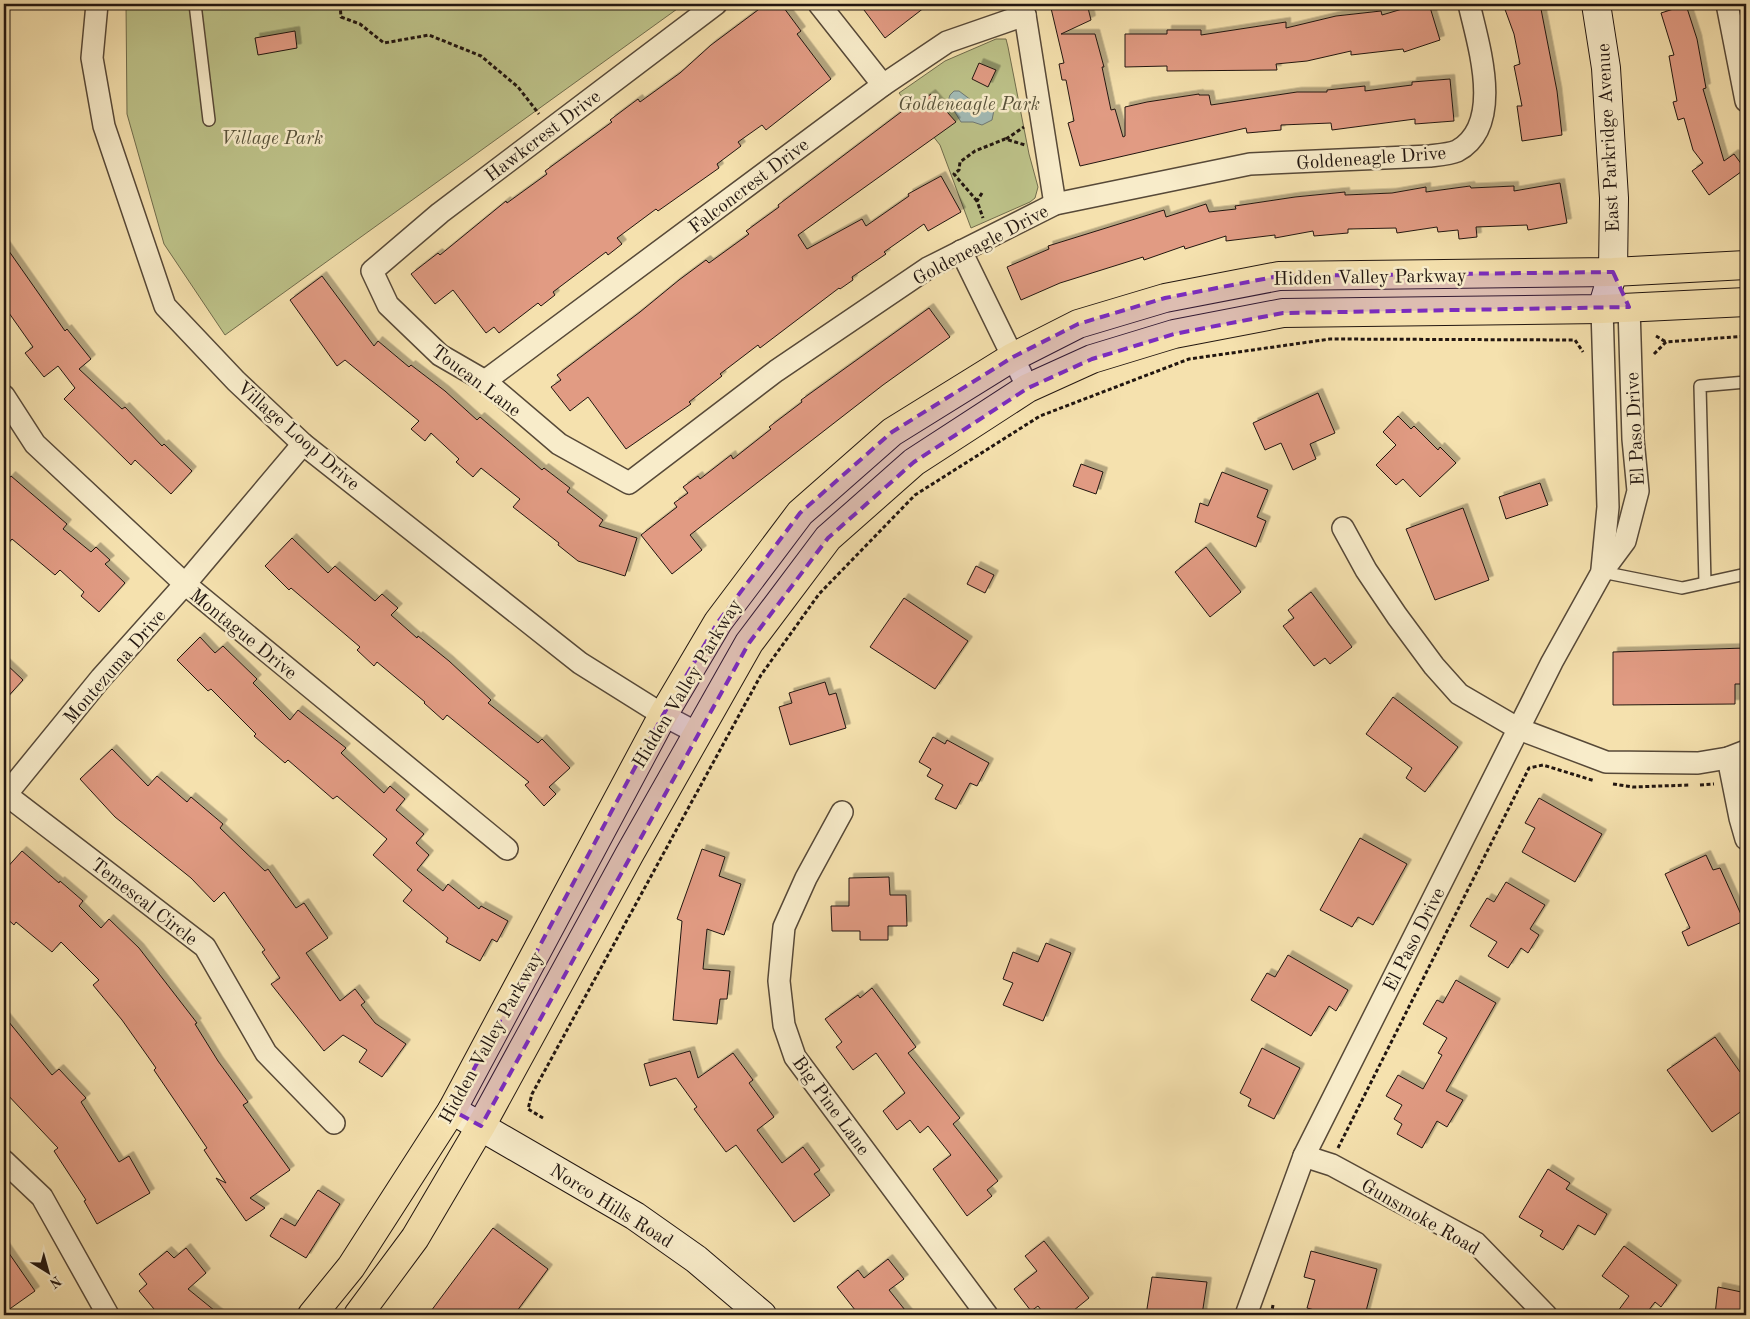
<svg xmlns="http://www.w3.org/2000/svg" width="1750" height="1319" viewBox="0 0 1750 1319" font-family="'Old Standard TT',serif">
<defs>
<filter id="shadow"><feDropShadow dx="4.5" dy="-4.5" stdDeviation="0" flood-color="#0004"/></filter>
</defs>
<rect width="100%" height="100%" fill="#f5e1ae"/>
<filter id="stains"><feTurbulence type="fractalNoise" baseFrequency=".004" numOctaves="4"/><feColorMatrix values="0 0 0 0 .2 0 0 0 0 .09 0 0 0 0 .02 0 0 0 .5 -.17"/></filter>
<radialGradient id="worn" r=".72"><stop offset=".6" stop-color="#630" stop-opacity="0"/><stop offset="1" stop-color="#630" stop-opacity=".3"/></radialGradient>
<!-- green -->
<g fill="#bdc289" stroke="#706c4c">
<path d="M126,4H684L225,335L164,244L127,114Z"/>
<path d="M996,39H1006L1008,47L1029,154L1038,187L1035,198L1030,202L971,228L940,145L899,93L945,61Z"/>
</g>
<!-- water -->
<path fill="#a2bbb6" stroke="#6f7974" d="M954,91H959L971,100L991,105L994,110L992,120L982,125L973,122H961L948,101L950,95Z"/>
<!-- building -->
<g fill="#e19b83" stroke="#221610" filter="url(#shadow)">
<path d="M766,4H781L801,31L797,34L831,79L766,130L762,125L738,142L741,146L717,164L719,168L658,211L656,209L617,238L622,244L608,255L606,252L553,292L555,295L541,306L538,303L499,333L494,327L486,333L453,290L435,304L411,274L438,253L440,255L506,201L507,203L547,174L545,171L612,122L610,120L638,99L640,102L680,73L711,45Z"/>
<path d="M872,4H929L885,38L864,10Z"/>
<path d="M1050,4H1087L1091,20L1061,34H1095L1104,67H1102L1111,110L1115,109L1123,137L1125,136V107L1147,102L1199,94V95H1209L1211,105L1297,92H1327V90L1365,86V91L1412,85V82L1450,79L1454,121L1415,124V119L1332,130L1331,123L1281,125V130L1247,133L1246,128L1080,166L1068,123L1074,121L1066,80H1062L1059,64L1064,63Z"/>
<path d="M1419,4H1429L1440,40L1404,52L1403,49L1351,55V51L1307,61L1276,64L1277,70L1167,71V66L1125,67V34H1167V30H1201V35L1286,22V28L1336,16L1381,11L1382,15Z"/>
<path d="M1503,4H1540L1557,91L1562,135L1522,141L1517,106H1522L1514,66L1520,64L1514,34Z"/>
<path d="M1686,5L1697,39L1706,88L1703,89L1724,161L1734,154L1745,169L1709,195L1692,171L1703,163L1693,150L1684,118L1678,120L1673,102L1677,101L1669,56L1674,55L1661,13Z"/>
<path d="M295,31L297,48L258,55L255,38Z"/>
<path d="M979,63L996,70L988,87L972,79Z"/>
<path d="M931,94L956,122L798,235L807,249L862,219L866,226L909,196L908,194L941,176L961,212L928,231L924,224L884,252L886,254L852,277L853,280L840,289L839,288L760,348L758,345L720,374L722,376L689,402L691,404L626,449L588,397L570,411L551,387L561,380L557,375L640,312L679,280L706,260L709,263L749,234L746,231L779,207L778,205L905,109L907,112Z"/>
<path d="M1560,183L1567,223L1528,230L1527,225L1476,227L1477,237L1459,239L1458,230L1438,232L1437,227L1397,233L1396,228L1348,229V233L1314,236L1313,231L1275,238V235L1226,241V236L1185,249L1184,246L1144,260L1143,257L1060,283L1021,300L1007,267L1049,249L1048,246L1164,210L1166,217L1206,204L1209,212L1236,209L1235,206L1295,197L1345,192V195L1392,193L1426,187V192L1470,186L1471,188L1514,186V191Z"/>
<path d="M4,244L65,331L67,329L91,359L79,369L122,409L125,407L162,446L164,444L192,471L171,494L135,460L131,465L64,399L75,388L58,366L44,377L25,353L33,347L4,306Z"/>
<path d="M322,276L374,346L378,341L409,367L411,365L445,391L477,420L480,417L542,470L544,468L570,488L567,492L603,520L599,526L637,538L625,576L578,561L558,545L559,543L513,507L520,499L481,468L473,477L456,462L459,459L431,433L425,441L411,429L419,421L345,360L337,366L290,300Z"/>
<path d="M929,308L950,337L883,385L690,535L702,550L672,574L641,535L677,507L674,503L688,493L683,487L698,476L700,479L731,455L733,459L771,429L769,427L802,402L801,400Z"/>
<path d="M1318,393L1335,433L1310,444L1316,459L1293,470L1281,443L1265,450L1253,423Z"/>
<path d="M1398,416L1411,429L1414,426L1438,450L1440,447L1456,463L1420,497L1403,479L1396,485L1376,465L1396,445L1383,432Z"/>
<path d="M1081,464L1103,472L1096,494L1073,486Z"/>
<path d="M1222,472L1268,490L1257,517L1266,521L1256,547L1195,522L1200,503L1208,506Z"/>
<path d="M11,476L67,524L63,529L91,552L96,547L110,560L105,564L125,583L99,612L81,596L84,592L60,570L55,575L12,539L4,548V484Z"/>
<path d="M1540,483L1548,505L1506,519L1499,497Z"/>
<path d="M1463,508L1489,580L1435,600L1406,529Z"/>
<path d="M292,538L328,573L335,566L375,601L382,594L398,608L391,615L417,638L418,636L449,661L491,700L488,703L538,743L542,739L570,768L549,787L556,794L544,806L525,785L529,782L447,715L443,720L424,703L425,702L377,662L374,666L357,650L360,647L291,588L289,590L265,566Z"/>
<path d="M1206,547L1241,592L1210,617L1175,572Z"/>
<path d="M976,566L994,575L985,593L967,584Z"/>
<path d="M1311,592L1352,647L1330,664L1325,658L1314,666L1283,626L1294,618L1288,610Z"/>
<path d="M904,598L968,641L935,689L870,647Z"/>
<path d="M200,637L215,653L223,646L257,679L253,683L290,720L298,710L346,748L341,753L384,793L390,786L405,799L396,810L424,834L416,843L429,855L417,870L443,891L448,884L479,909L481,906L508,921L497,942L492,939L480,961L446,942L448,938L403,901L412,890L373,855L387,839L337,796L333,799L288,760L285,763L254,736L256,734L211,689L208,691L177,660Z"/>
<path d="M1746,648V684H1735V704L1613,705V652Z"/>
<path d="M4,662L23,680L4,701Z"/>
<path d="M825,682L829,695L836,693L846,728L790,745L779,707L792,703L789,693Z"/>
<path d="M1393,697L1458,747L1425,792L1406,778L1412,768L1366,734Z"/>
<path d="M933,737L945,744L947,740L989,763L977,786L970,783L956,809L935,799L943,785L927,776L931,769L919,762Z"/>
<path d="M112,749L148,786L157,776L187,802L191,797L223,824L220,828L265,871L268,869L296,908L304,903L328,938L306,953L340,1001L355,989L365,1002L361,1005L375,1023L406,1044L382,1077L359,1062L367,1050L343,1035L324,1051L271,984L280,978L262,952L265,950L224,892L214,902L191,878L115,817L80,779Z"/>
<path d="M1539,798L1602,834L1575,882L1522,852L1535,828L1525,823Z"/>
<path d="M1360,838L1407,864L1373,925L1358,917L1352,927L1320,910Z"/>
<path d="M702,849L725,857L719,876L741,884L724,935L707,929L703,969L730,971L727,999H720L717,1024L673,1020L682,921L677,919Z"/>
<path d="M22,851L59,883L60,881L83,901L79,906L101,928L109,919L139,948L197,1023L195,1024L218,1061L248,1102L243,1105L290,1170L250,1198L265,1208L246,1221L216,1178L226,1183L204,1150L207,1148L154,1070L156,1068L122,1020L93,985L99,980L61,942L52,952L16,922L14,925L4,916V871Z"/>
<path d="M1706,855L1713,870L1720,868L1744,921L1688,946L1682,932L1690,928L1665,874Z"/>
<path d="M889,877L890,895H906L907,926H888V940H860V931H832L831,906H849V878Z"/>
<path d="M1506,882L1545,905L1530,929L1539,935L1528,953L1521,948L1508,968L1488,956L1497,942L1470,926L1487,898L1494,902Z"/>
<path d="M1046,943L1071,953L1043,1021L1003,1005L1013,983L1003,979L1013,952L1038,962Z"/>
<path d="M1288,955L1348,990L1336,1011L1329,1006L1311,1036L1251,1000L1267,973L1275,977Z"/>
<path d="M1456,980L1496,1003L1446,1091L1463,1100L1447,1127L1437,1121L1422,1148L1397,1134L1402,1124L1394,1119L1402,1105L1386,1096L1398,1075L1423,1089L1442,1055L1438,1053L1447,1038L1423,1024L1437,1000L1443,1003Z"/>
<path d="M872,988L916,1047L908,1053L960,1118L953,1124L998,1181L987,1190L992,1196L967,1216L933,1169L951,1155L928,1126L920,1133L910,1120L897,1130L883,1111L905,1093L876,1053L853,1070L836,1047L842,1042L825,1019L858,995L860,998Z"/>
<path d="M4,1016L52,1075L59,1069L86,1098L81,1102L119,1162L129,1156L150,1193L97,1224L84,1201L86,1200L54,1151L58,1148L4,1091Z"/>
<path d="M1715,1037L1740,1072L1746,1067V1108L1712,1132L1667,1070Z"/>
<path d="M1262,1048L1300,1068L1274,1119L1248,1106L1251,1099L1240,1093Z"/>
<path d="M690,1051L698,1078L733,1053L753,1080L749,1083L774,1117L757,1130L782,1163L803,1147L820,1170L814,1174L830,1195L794,1222L736,1145L726,1152L694,1109L697,1107L676,1078L650,1086L644,1064Z"/>
<path d="M1548,1169L1570,1183L1566,1189L1607,1214L1595,1235L1578,1225L1563,1250L1540,1236L1543,1231L1519,1217Z"/>
<path d="M318,1190L340,1204L306,1258L270,1236L281,1218L295,1226Z"/>
<path d="M493,1228L548,1269L514,1315H428Z"/>
<path d="M1044,1241L1089,1298L1068,1315H1045L1038,1306L1031,1311L1014,1289L1037,1271L1025,1256Z"/>
<path d="M4,1246L35,1291L4,1313Z"/>
<path d="M1624,1246L1677,1285L1661,1307L1655,1302L1645,1315H1615L1629,1296L1602,1276Z"/>
<path d="M186,1248L206,1273L188,1289L220,1315H159L139,1291L147,1284L139,1274L167,1251L174,1258Z"/>
<path d="M1311,1251L1377,1269L1365,1315H1333L1307,1308L1315,1280L1304,1277Z"/>
<path d="M888,1259L904,1279L889,1290L909,1315H859L837,1287L858,1270L864,1278Z"/>
<path d="M1152,1277L1207,1282L1202,1315H1146Z"/>
<path d="M1718,1287L1746,1293V1315H1715Z"/>
</g>
<g fill="none" stroke-linecap="round" stroke-linejoin="round">
<defs>
<g id="lane">
<path d="M195,4L209,120"/>
<path d="M1602,572L1682,588L1746,574"/>
<path d="M1705,583L1700,386L1746,382"/>
</g>
<g id="street">
<path d="M97,4L92,58L104,126L165,306L236,381L303,444L580,663L663,715L697,733"/>
<path d="M716,4L440,213L372,271L388,305L440,355L485,381L559,444L629,483L776,371L928,268L1055,204L1250,164L1430,156C1438,155 1450,154 1457,151C1505,125 1478,44 1469,4"/>
<path d="M819,4L883,85"/>
<path d="M1019,4L1025,15L1055,204"/>
<path d="M1727,4L1746,101"/>
<path d="M961,251L1028,388"/>
<path d="M1602,309L1608,507L1602,569"/>
<path d="M485,381L883,85L947,42L1025,15"/>
<path d="M4,396L35,444L185,584L507,849"/>
<path d="M1343,528L1366,570L1397,616L1434,666L1459,694L1519,729L1606,762L1698,763L1728,758L1746,751"/>
<path d="M1728,758L1740,818L1746,839"/>
<path d="M4,793L205,947L266,1053L334,1123"/>
<path d="M4,797L101,678L185,584L303,444"/>
<path d="M842,812L806,878L784,927L779,981L784,1025L795,1057L987,1315"/>
<path d="M1304,1156L1332,1165L1476,1243L1546,1315"/>
<path d="M4,1161L42,1197L108,1315"/>
<path d="M1246,1315L1304,1156L1552,662L1602,572L1625,541L1638,491L1633,439L1629,307"/>
</g>
<g id="secondary">
<path d="M1596,4L1606,68L1614,198L1613,272L1602,309"/>
<path d="M452,1110L635,1216L696,1259L762,1315"/>
</g>
<g id="primary">
<path d="M312,1315L351,1267L452,1110L663,715L718,622L800,513L892,432L1013,357L1078,324L1165,298L1279,276L1613,272L1746,265"/>
<path d="M358,1315L415,1238L481,1126L629,855L749,643L828,538L914,462L1028,388L1092,359L1174,334L1283,313L1602,309L1746,302"/>
</g>
</defs>
<!-- lane casing -->
<use href="#lane" stroke="#574938" stroke-width="14"/>
<!-- street casing -->
<use href="#street" stroke="#574938" stroke-width="24"/>
<!-- secondary casing -->
<use href="#secondary" stroke="#221610" stroke-width="30"/>
<!-- primary casing -->
<use href="#primary" stroke="#221610" stroke-width="30"/>
<!-- path -->
<g stroke="#221610" stroke-width="3" stroke-dasharray="4 2.5" stroke-linecap="butt">
<path d="M340,4L341,17L360,24L384,43L429,35L481,56L518,87L539,114"/>
<path d="M1006,139L1024,127"/>
<path d="M982,193L977,201L983,218"/>
<path d="M977,201L954,174L959,170L960,162L975,151L1005,139L1025,145"/>
<path d="M1656,336L1666,342"/>
<path d="M1654,354L1666,342L1746,336"/>
<path d="M1613,784L1633,787L1689,785"/>
<path d="M1700,785L1714,784"/>
<path d="M543,1118L528,1109L532,1094L761,675L819,594L915,495L1040,416L1189,359L1330,339L1575,340L1583,352"/>
<path d="M1338,1148L1529,768L1543,765L1595,781"/>
<path d="M1271,1315L1273,1305"/>
</g>
<!-- lane -->
<use href="#lane" stroke="#f8ecca" stroke-width="11"/>
<!-- street -->
<use href="#street" stroke="#f8ecca" stroke-width="21"/>
<!-- secondary -->
<use href="#secondary" stroke="#f8ecca" stroke-width="28"/>
<!-- primary -->
<use href="#primary" stroke="#f5e1ae" stroke-width="28"/>
</g>
<!-- marked area -->
<path fill="#7b2cbf" fill-opacity="0.2" stroke="#7b2cbf" stroke-width="4" stroke-dasharray="10 6" stroke-linejoin="round" d="M1613,272L1629,307L1283,313L1174,334L1092,359L1028,388L914,462L828,538L749,643L481,1126L452,1110L663,715L718,622L800,513L892,432L1013,357L1078,324L1165,298L1279,276Z"/>
<g text-anchor="middle" stroke-width="5" stroke-linejoin="round" paint-order="stroke">
<!-- park labels -->
<g font-size="19" font-style="italic" fill="#58523a" stroke="#f8ecca">
<text x="969" y="110">Goldeneagle Park</text>
<text x="272" y="144">Village Park</text>
</g>
<!-- street labels -->
<g font-size="19" fill="#221610" stroke="#f8ecca">
<text transform="translate(542 135) rotate(-37)" y="7">Hawkcrest Drive</text>
<text transform="translate(1607 138) rotate(-93)" y="7">East Parkridge Avenue</text>
<text transform="translate(1371 157) rotate(-4)" y="7">Goldeneagle Drive</text>
<text transform="translate(748 185) rotate(-37)" y="7">Falconcrest Drive</text>
<text transform="translate(980 244) rotate(-28)" y="7">Goldeneagle Drive</text>
<text transform="translate(1370 276) rotate(-1)" y="7">Hidden Valley Parkway</text>
<text transform="translate(477 380) rotate(37)" y="7">Toucan Lane</text>
<text transform="translate(1634 429) rotate(-93)" y="7">El Paso Drive</text>
<text transform="translate(299 435) rotate(41)" y="7">Village Loop Drive</text>
<text transform="translate(244 633) rotate(39)" y="7">Montague Drive</text>
<text transform="translate(114 666) rotate(-49)" y="7">Montezuma Drive</text>
<text transform="translate(686 683) rotate(-59)" y="7">Hidden Valley Parkway</text>
<text transform="translate(145 901) rotate(38)" y="7">Temescal Circle</text>
<text transform="translate(1413 939) rotate(-63)" y="7">El Paso Drive</text>
<text transform="translate(490 1037) rotate(-61)" y="7">Hidden Valley Parkway</text>
<text transform="translate(832 1105) rotate(54)" y="7">Big Pine Lane</text>
<text transform="translate(612 1205) rotate(32)" y="7">Norco Hills Road</text>
<text transform="translate(1421 1216) rotate(30)" y="7">Gunsmoke Road</text>
</g>
</g>
<!-- margin -->
<rect width="1750" height="1319" fill="none" stroke="#f5e1ae" stroke-width="20"/>
<rect x="5" y="5" width="1740" height="1309" fill="none" stroke="#221610" stroke-width="2.5"/>
<rect x="10" y="10" width="1730" height="1299" fill="none" stroke="#221610"/>
<!-- north arrow -->
<g transform="translate(48 1272) rotate(143)" stroke="#f8ecca" stroke-width="4" paint-order="stroke">
<path d="M0-4L9 19L0 12L-9 19Z" fill="#221610"/>
<text y="-8" font-size="14" font-weight="bold" text-anchor="middle" fill="#221610">N</text>
</g>
<rect width="100%" height="100%" filter="url(#stains)"/>
<rect width="100%" height="100%" fill="url(#worn)"/>
</svg>
